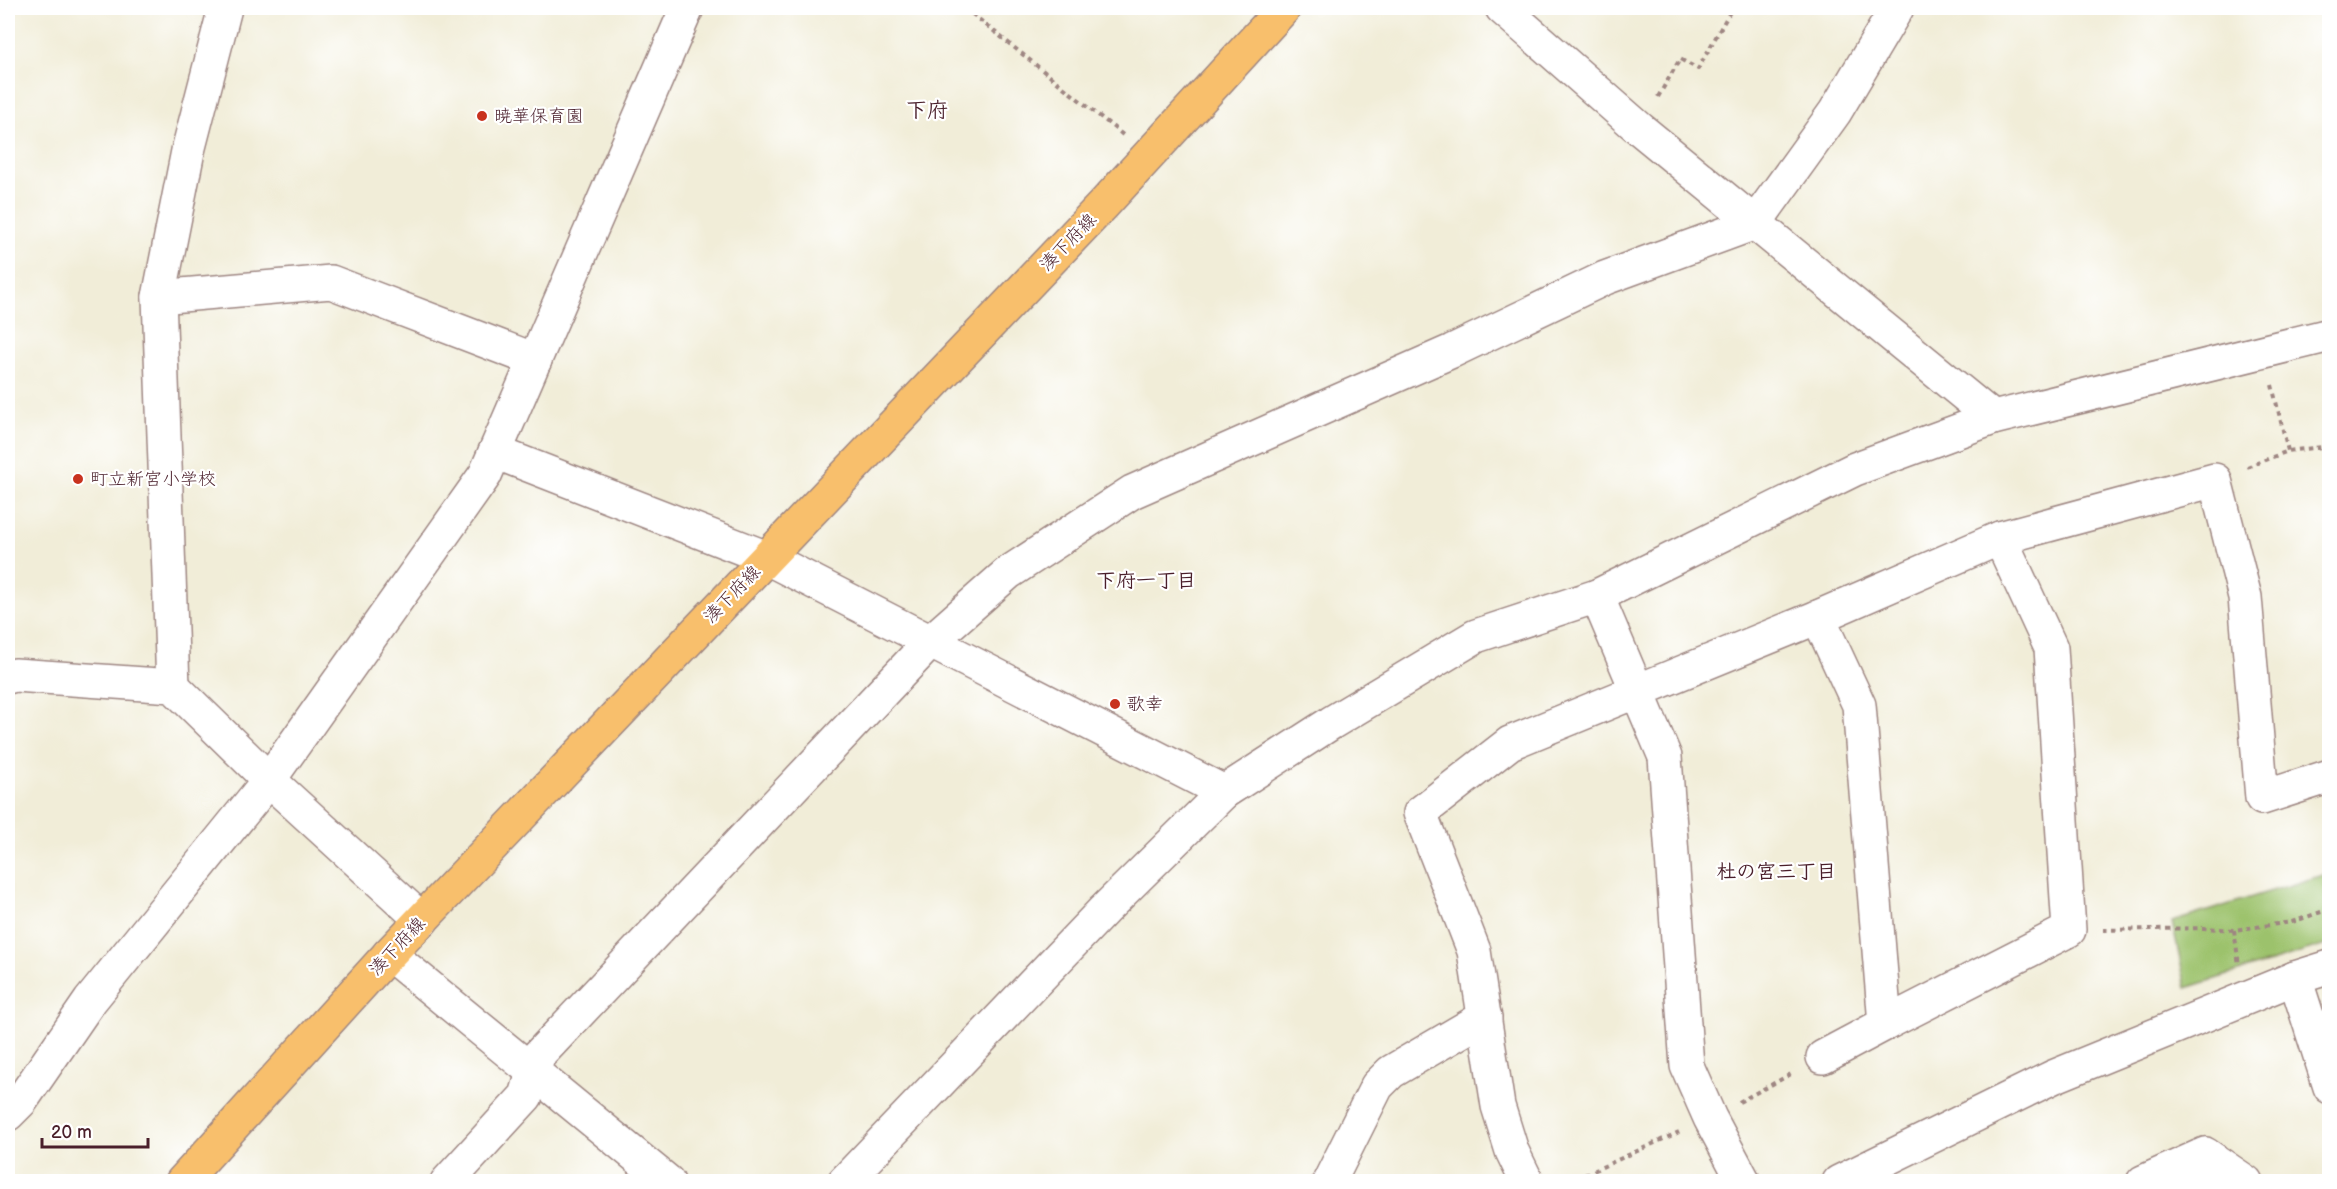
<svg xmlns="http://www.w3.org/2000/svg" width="2337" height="1189" viewBox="0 0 2337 1189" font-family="'Balsamiq Sans','Klee One',sans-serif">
<rect width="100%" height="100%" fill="#fff"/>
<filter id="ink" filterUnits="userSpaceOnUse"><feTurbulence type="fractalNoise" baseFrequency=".0167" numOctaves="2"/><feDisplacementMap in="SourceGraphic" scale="12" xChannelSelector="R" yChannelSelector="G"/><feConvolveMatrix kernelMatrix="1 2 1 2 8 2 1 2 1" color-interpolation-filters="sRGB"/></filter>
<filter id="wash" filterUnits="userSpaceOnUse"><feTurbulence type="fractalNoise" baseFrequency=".008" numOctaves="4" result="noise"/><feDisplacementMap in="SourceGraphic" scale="24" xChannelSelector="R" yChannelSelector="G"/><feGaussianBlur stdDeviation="1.35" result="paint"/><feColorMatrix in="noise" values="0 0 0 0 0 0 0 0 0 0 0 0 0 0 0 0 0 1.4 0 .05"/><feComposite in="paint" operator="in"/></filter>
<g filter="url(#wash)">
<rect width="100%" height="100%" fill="#f1edd8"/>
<!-- green -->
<path fill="#9cc26c" stroke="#73704c" stroke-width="1.5" d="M2329,873V944L2186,988L2172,922Z"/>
</g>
<g filter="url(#ink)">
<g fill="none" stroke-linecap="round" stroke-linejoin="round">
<defs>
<g id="minor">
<path d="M1502,8L1640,129L1993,418"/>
<path d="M159,297L331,282L535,360"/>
<path d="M495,452L767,558L1224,792"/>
<path d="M1597,596L1665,757L1687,1066L1710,1118L1744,1182"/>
<path d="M1818,617L1859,705L1885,1024L2069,930L2051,648L2000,538"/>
<path d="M8,677L15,675L173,686L269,780L422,920"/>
<path d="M173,686L159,297L188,151L225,8"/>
<path d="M389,954L668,1182"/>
<path d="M2295,978L2330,1087"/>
<path d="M1823,1057L1885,1024"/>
<path d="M8,1114L21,1101L90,1001L269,780L485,475L687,8"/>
<path d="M447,1182L526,1096L538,1056L931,641L1008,573L1132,492L1452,351L1605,278L1755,223L1835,112L1897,8"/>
<path d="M844,1182L1104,910L1224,792L1331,723L1476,636L1597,596L1855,469L1993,418L2330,335"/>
<path d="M1329,1182L1377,1086L1391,1072L1485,1017"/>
<path d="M1527,1182L1512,1151L1498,1106L1474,951L1420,813L1510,743L1818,617L2000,538L2215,480L2245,597L2262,798L2330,776"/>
<path d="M1839,1182L2053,1077L2295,978L2330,967"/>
<path d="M2143,1182L2205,1154L2246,1182"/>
</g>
<path id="major" d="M182,1182L389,954L1104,204L1284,8"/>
</defs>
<!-- minor casing -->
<use href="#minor" stroke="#9e8682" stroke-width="36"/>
<!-- major casing -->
<use href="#major" stroke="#9e8682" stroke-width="36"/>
<!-- path -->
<g stroke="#9e8682" stroke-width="4" stroke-dasharray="4.5 4.5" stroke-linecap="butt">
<path d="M965,8L1123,135"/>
<path d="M1658,97L1680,59L1698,69L1732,8"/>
<path d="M2272,385L2288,451"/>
<path d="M2247,467L2288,451L2330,446"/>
<path d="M2103,930L2204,928L2234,930L2292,922L2330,909"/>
<path d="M2234,930L2239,965"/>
<path d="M1739,1102L1793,1073"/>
<path d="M1569,1182L1679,1132"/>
</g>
<!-- minor -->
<use href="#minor" stroke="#fff" stroke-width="33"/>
<!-- major -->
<use href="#major" stroke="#f8bf6c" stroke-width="33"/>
</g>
</g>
<!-- markers -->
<g fill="#c8321e" stroke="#fff" stroke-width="2">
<circle cx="482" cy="116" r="6"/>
<circle cx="78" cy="479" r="6"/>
<circle cx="1115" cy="704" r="6"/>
</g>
<g text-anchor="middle" stroke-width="4.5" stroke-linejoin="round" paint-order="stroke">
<!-- poi labels -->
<g font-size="18" fill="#4a1f2b" stroke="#fff" text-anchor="start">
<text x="494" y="122">暁華保育園</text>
<text x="90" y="485">町立新宮小学校</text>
<text x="1127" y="710">歌幸</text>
</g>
<!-- street labels -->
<g font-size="18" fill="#4a1f2b" stroke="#fff">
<text transform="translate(1068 242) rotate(-46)" y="6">湊下府線</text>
<text transform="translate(732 594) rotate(-46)" y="6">湊下府線</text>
<text transform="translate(397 946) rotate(-47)" y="6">湊下府線</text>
</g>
<!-- neighbourhood labels -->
<g font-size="20" font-weight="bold" fill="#4a1f2b" stroke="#fff">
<text x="1146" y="587">下府一丁目</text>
<text x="1776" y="878">杜の宮三丁目</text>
</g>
<!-- quarter labels -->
<g font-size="21" font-weight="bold" fill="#4a1f2b" stroke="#fff">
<text x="927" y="117">下府</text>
</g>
</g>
<!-- margin -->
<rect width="2337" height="1189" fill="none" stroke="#fff" stroke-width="30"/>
<!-- scale -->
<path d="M42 1138v9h106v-9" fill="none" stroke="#4a1f2b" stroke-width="3"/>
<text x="51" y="1138" font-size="18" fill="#4a1f2b" stroke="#ffffff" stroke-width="4.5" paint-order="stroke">20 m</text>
</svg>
